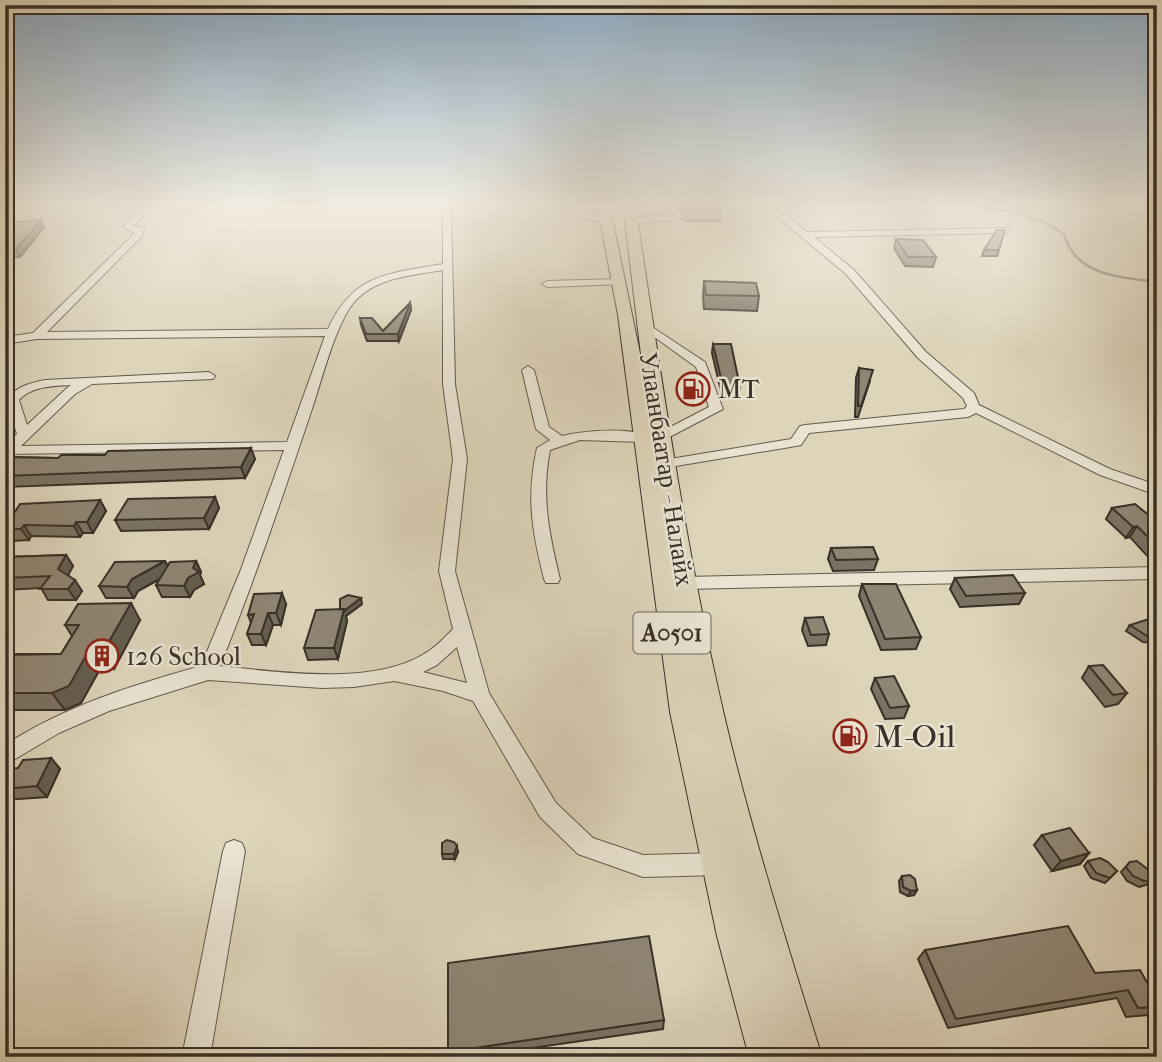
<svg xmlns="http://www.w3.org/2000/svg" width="1162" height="1062" viewBox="0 0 1162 1062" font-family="'IM FELL French Canon',serif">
<rect width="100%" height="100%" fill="#ddd4ba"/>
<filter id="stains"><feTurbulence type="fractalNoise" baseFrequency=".00286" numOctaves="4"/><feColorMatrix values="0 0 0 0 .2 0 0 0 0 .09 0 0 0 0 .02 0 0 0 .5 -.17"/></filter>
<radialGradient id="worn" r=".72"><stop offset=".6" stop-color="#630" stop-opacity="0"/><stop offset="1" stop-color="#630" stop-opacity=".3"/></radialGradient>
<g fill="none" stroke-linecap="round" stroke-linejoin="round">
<!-- stream -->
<g stroke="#7b7161" stroke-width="2.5">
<path d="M889,204L903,208L930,204"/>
<path d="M960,204C996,208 1034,212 1064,234C1075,276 1120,277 1157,282"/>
</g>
<defs>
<g id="minor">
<path d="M94,204H114L98,207Z"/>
<path d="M143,204H152L134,226L144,228L142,236L47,332L328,329C354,273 388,274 443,264V204H451L455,384L467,459L455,571L489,693L556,803L593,838L643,855L719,853L727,856L731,864L727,872L719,875L643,877L578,854L540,817L473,701L443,691L394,681L354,687L322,688L208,680L109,711L59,733L5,765V745C65,706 133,685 201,666L240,572L284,450L5,454V445L17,434L6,400C16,387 29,383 45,380L209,372L215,376L213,379L92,384L75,394L21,446L287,442L325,336L37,339L5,344V337L33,333L135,233L123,227ZM443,270V384L453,459L439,571L453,629C444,638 435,648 424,654C372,686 278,672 220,666C254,582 283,495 312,409C322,380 337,317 358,298C380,277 414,275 443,270ZM71,385L67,388L27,425L19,400C32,386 53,386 71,385ZM457,647L467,683L423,672L437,665Z"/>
<path d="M577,204H585L589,215L611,218L607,221L582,219Z"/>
<path d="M670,204H678L681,220L630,223L626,220L630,217L673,216Z"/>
<path d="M725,204H733L737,216H731Z"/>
<path d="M755,204C775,204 792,220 807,232L1009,228L1011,230L1006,233L814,237L854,270L926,352L974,393L979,405L1110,469L1157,485V495L1100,475L976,413L968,417L809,433L801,445L796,446L664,468L659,467L657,464L659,461L664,460L791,439L800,426L805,425L964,409L967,406L963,398L918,358L846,274L780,219Z"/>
<path d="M872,204H886L896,208L892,211Z"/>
<path d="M620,279L625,282L624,284L547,287L542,284L547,281Z"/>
<path d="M643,321L705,362L723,409L660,442L653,438L655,435L709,407L696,367L639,326L637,324Z"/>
<path d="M528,366L534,370L549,427L562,436C580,431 636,426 650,438L643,442L580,440L550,450C541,496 549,534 560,579L558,583H546L544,579C532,531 526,497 537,448L550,440L536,429L522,370Z"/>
<path d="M1157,567V579L685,589L679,587L677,583L679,579L685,577Z"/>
<path d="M234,840L242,843L245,851L210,1057H182L223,851L226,843Z"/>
</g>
<path id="highway" d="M597,204H609L642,363L623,204H635C661,375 685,547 724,715C751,830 787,944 822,1057H749L717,936L670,712L618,315Z"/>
</defs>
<!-- minor casing -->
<use href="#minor" stroke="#63594c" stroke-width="2"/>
<!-- highway casing -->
<use href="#highway" stroke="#3a3027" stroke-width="2"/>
<!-- minor -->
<use href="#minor" fill="#e9e3d2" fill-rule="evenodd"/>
<!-- highway -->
<use href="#highway" fill="#ddd4ba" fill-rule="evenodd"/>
</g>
<!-- wall -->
<g fill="#7b7263" stroke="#3a3027" stroke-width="2">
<path d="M679,204H719L721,208L720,221H686Z"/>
<path d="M5,223L44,227L20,257H5Z"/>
<path d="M896,239L936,257L933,267L905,266L894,248Z"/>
<path d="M984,250H999L997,256H982Z"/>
<path d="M704,281L759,296L757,311L704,309L703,296Z"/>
<path d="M410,303L411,310L399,341H367L361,325L360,318L383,331Z"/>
<path d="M713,344L740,387L738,396H722L712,353Z"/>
<path d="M859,368L870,381L858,417H855L856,378Z"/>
<path d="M5,457L58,458L255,459L245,478L5,487Z"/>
<path d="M215,497L219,508L209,529L121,531L115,520Z"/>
<path d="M100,500L106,511L93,533H83L80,537L31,536L29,540L11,541L5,531V527Z"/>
<path d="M1112,508L1157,522V559L1151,560L1130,537L1126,538L1106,519Z"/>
<path d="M831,548L878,559L874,570L833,571L828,559Z"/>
<path d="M66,555L73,566L68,575L82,591L76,600H48L41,588L5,590V557Z"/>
<path d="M165,561L168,566L196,561L201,572L200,575L204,584L194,590L190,597H162L156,585L160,579L138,591L134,598H106L99,586Z"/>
<path d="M955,578L1025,593L1019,604L960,607L950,589Z"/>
<path d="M862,584L921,637L916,649L881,650L859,596Z"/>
<path d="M286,604L281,625H273L266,645H252L247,634L251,623L248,615Z"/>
<path d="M362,604L346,616L347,621L338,659L308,660L304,648L340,609Z"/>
<path d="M805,618L829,634L826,645L808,646L802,630Z"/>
<path d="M140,620L114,669H100L81,703L65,710H5V651L8,654H61L72,636L65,625Z"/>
<path d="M1130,625L1157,633V641L1155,643L1143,642L1126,631Z"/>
<path d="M1089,666L1127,693L1118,704L1105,707L1082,678Z"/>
<path d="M875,678L909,706L904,718L885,719L871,689Z"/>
<path d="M51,758L60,769L47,797L5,800V789L18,768Z"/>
<path d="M1042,835L1089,853L1080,864L1052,871L1034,845Z"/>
<path d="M458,852L455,859H443L442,854Z"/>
<path d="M1088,861L1117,871L1105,883L1091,878L1084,866Z"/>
<path d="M1130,862L1152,880L1146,885L1139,887L1127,881L1121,872Z"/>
<path d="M902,876L917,890L914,895L908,896L900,892L899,881Z"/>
<path d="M925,950L1095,973L1157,1000V1009L1148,1015L1126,1017L1117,998L948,1028L918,959Z"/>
<path d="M664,1020L663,1029L471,1057H450L448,1052Z"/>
</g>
<!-- shaded-wall -->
<g fill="#645d50" stroke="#3a3027" stroke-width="2">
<path d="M41,220L44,227L20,257L16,249Z"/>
<path d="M410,303L411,310L399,341L398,334Z"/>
<path d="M11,312L14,317L9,319L8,328L5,329L7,314Z"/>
<path d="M251,448L255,459L245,478L241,467Z"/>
<path d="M215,497L219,508L209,529L204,518Z"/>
<path d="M100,500L106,511L93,533L87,522Z"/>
<path d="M76,522L83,533L80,537L74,526Z"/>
<path d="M24,525L31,536L29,540L21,529Z"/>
<path d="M1137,526L1130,537L1126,538L1133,527Z"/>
<path d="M66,555L73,566L65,581L58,569Z"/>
<path d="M165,561L171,572L138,591L134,598L127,587L132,579Z"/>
<path d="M196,561L201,572L200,575L204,584L194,590L190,597L184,586Z"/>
<path d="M75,580L82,591L76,600L68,589Z"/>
<path d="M282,593L286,604L281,625L276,613Z"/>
<path d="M361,598L362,604L346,616L347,621L338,659L334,648L344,609Z"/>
<path d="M131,603L140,620L114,669L103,652Z"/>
<path d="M268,613L273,625L266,645L261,634Z"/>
<path d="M88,652L100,669L81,703L65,710L52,693Z"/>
<path d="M51,758L60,769L47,797L37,786Z"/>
<path d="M457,846L458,852L455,859L454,854Z"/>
<path d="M1089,853L1080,864L1052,871L1061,861Z"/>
<path d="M917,890L914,895L908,896L911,891Z"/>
</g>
<!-- building -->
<g fill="#8f8573" stroke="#3a3027" stroke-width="2">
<path d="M686,204H719L721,208L687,209Z"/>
<path d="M41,220L16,249L5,250V223Z"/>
<path d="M997,230H1005L999,250H984Z"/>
<path d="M896,239L923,240L936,257H908Z"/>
<path d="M704,281L756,283L759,296L706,295Z"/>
<path d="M410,303L398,334H366L360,318H372L383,331Z"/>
<path d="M5,311L11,312L7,314L5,324Z"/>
<path d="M713,344H731L740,387H723Z"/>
<path d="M859,368L873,370L861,406H858Z"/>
<path d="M251,448L241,467L5,476V457L58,458L61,455H105L108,451Z"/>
<path d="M215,497L204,518L115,520L128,499Z"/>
<path d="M100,500L87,522H76L74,526L24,525L21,529H5V527L20,504Z"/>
<path d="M1135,504L1157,522V546L1137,526L1133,527L1112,508Z"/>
<path d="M873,547L878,559L836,560L831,548Z"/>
<path d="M66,555L58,569L75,580L68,589H40L50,576L5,578V557Z"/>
<path d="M165,561L132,579L127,587L99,586L115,562Z"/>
<path d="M196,561L193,568L199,572L188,578L184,586L156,585L170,562Z"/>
<path d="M1013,575L1025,593L966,596L955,578Z"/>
<path d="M862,584H896L921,637L885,639Z"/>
<path d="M282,593L276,613H268L261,634H247L254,614L248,615L254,594Z"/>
<path d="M348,595L361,598L344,611V609H340V599Z"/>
<path d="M131,603L103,652H88L69,686L52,693H5V655L61,654L79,625H65L78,604Z"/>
<path d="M344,609L334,648H304L316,610Z"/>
<path d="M823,617L829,634L811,635L805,618Z"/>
<path d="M1149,619L1157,633V637L1147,636L1130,625Z"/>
<path d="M1103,665L1127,693L1113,695L1089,666Z"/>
<path d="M894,676L909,706L890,708L875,678Z"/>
<path d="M51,758L37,786L5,789V769L18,768L23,760Z"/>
<path d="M1070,828L1089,853L1061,861L1042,835Z"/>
<path d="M447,840L454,842L457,846L454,854H442V843Z"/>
<path d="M1100,858L1108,862L1117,871L1110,878L1096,873L1088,861Z"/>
<path d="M1137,861L1150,871L1152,880L1144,881L1133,876L1126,867L1130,862Z"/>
<path d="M910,875L915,879L917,890L911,891L903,887L902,876Z"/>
<path d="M1068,926L1095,973L1140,970L1157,1000V1007L1138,1008L1128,990L956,1019L925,950Z"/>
<path d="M649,936L664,1020L448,1052V963Z"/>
</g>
<!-- sky -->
<linearGradient id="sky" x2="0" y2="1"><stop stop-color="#8daac2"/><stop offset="0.58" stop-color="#f0ece0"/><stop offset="1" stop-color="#f0ece0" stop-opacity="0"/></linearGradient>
<rect width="1162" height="353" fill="url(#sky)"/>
<!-- icons -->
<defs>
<symbol id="fuel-ring" viewBox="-11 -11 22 22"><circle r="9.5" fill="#e9e3d2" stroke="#8f2418" stroke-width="1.5"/><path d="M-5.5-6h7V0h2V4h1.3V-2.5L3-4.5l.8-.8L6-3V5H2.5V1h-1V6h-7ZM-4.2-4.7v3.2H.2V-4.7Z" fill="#8f2418"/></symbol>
<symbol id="building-ring" viewBox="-11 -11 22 22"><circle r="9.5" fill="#e9e3d2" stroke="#8f2418" stroke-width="1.5"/><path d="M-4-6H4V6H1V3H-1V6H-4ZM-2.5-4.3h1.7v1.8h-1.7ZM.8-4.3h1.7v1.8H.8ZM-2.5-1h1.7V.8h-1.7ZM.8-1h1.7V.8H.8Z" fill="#8f2418"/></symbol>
</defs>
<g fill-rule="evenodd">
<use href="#fuel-ring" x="674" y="370" width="38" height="38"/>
<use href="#building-ring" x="83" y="637" width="38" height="38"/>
<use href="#fuel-ring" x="831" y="717" width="38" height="38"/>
</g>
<g text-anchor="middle" stroke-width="5" stroke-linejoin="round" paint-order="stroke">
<!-- shield labels -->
<rect fill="#e9e3d2" stroke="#6e665a" stroke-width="2" x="633.5" y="612.5" width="77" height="41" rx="5"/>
<g font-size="24" font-weight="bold" fill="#3a3027">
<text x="672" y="641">A0501</text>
</g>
<!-- poi labels -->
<g font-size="26" fill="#3a3027" stroke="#e9e3d2" text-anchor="start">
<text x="718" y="398">MT</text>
<text x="126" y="665">126 School</text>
</g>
<!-- street labels -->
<g font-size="26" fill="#3a3027" stroke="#e9e3d2">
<text transform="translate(667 469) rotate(81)" y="9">Улаанбаатар - Налайх</text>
</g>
<!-- near-poi labels -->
<g font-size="32" fill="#3a3027" stroke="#e9e3d2" text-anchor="start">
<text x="874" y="747">M-Oil</text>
</g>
</g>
<!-- margin -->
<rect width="1162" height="1062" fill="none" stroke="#ddd4ba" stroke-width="28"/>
<rect x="7" y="7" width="1148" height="1048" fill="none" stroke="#3a3027" stroke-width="3.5"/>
<rect x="14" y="14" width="1134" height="1034" fill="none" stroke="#3a3027" stroke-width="2"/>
<rect width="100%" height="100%" filter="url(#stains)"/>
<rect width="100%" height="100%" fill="url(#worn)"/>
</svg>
